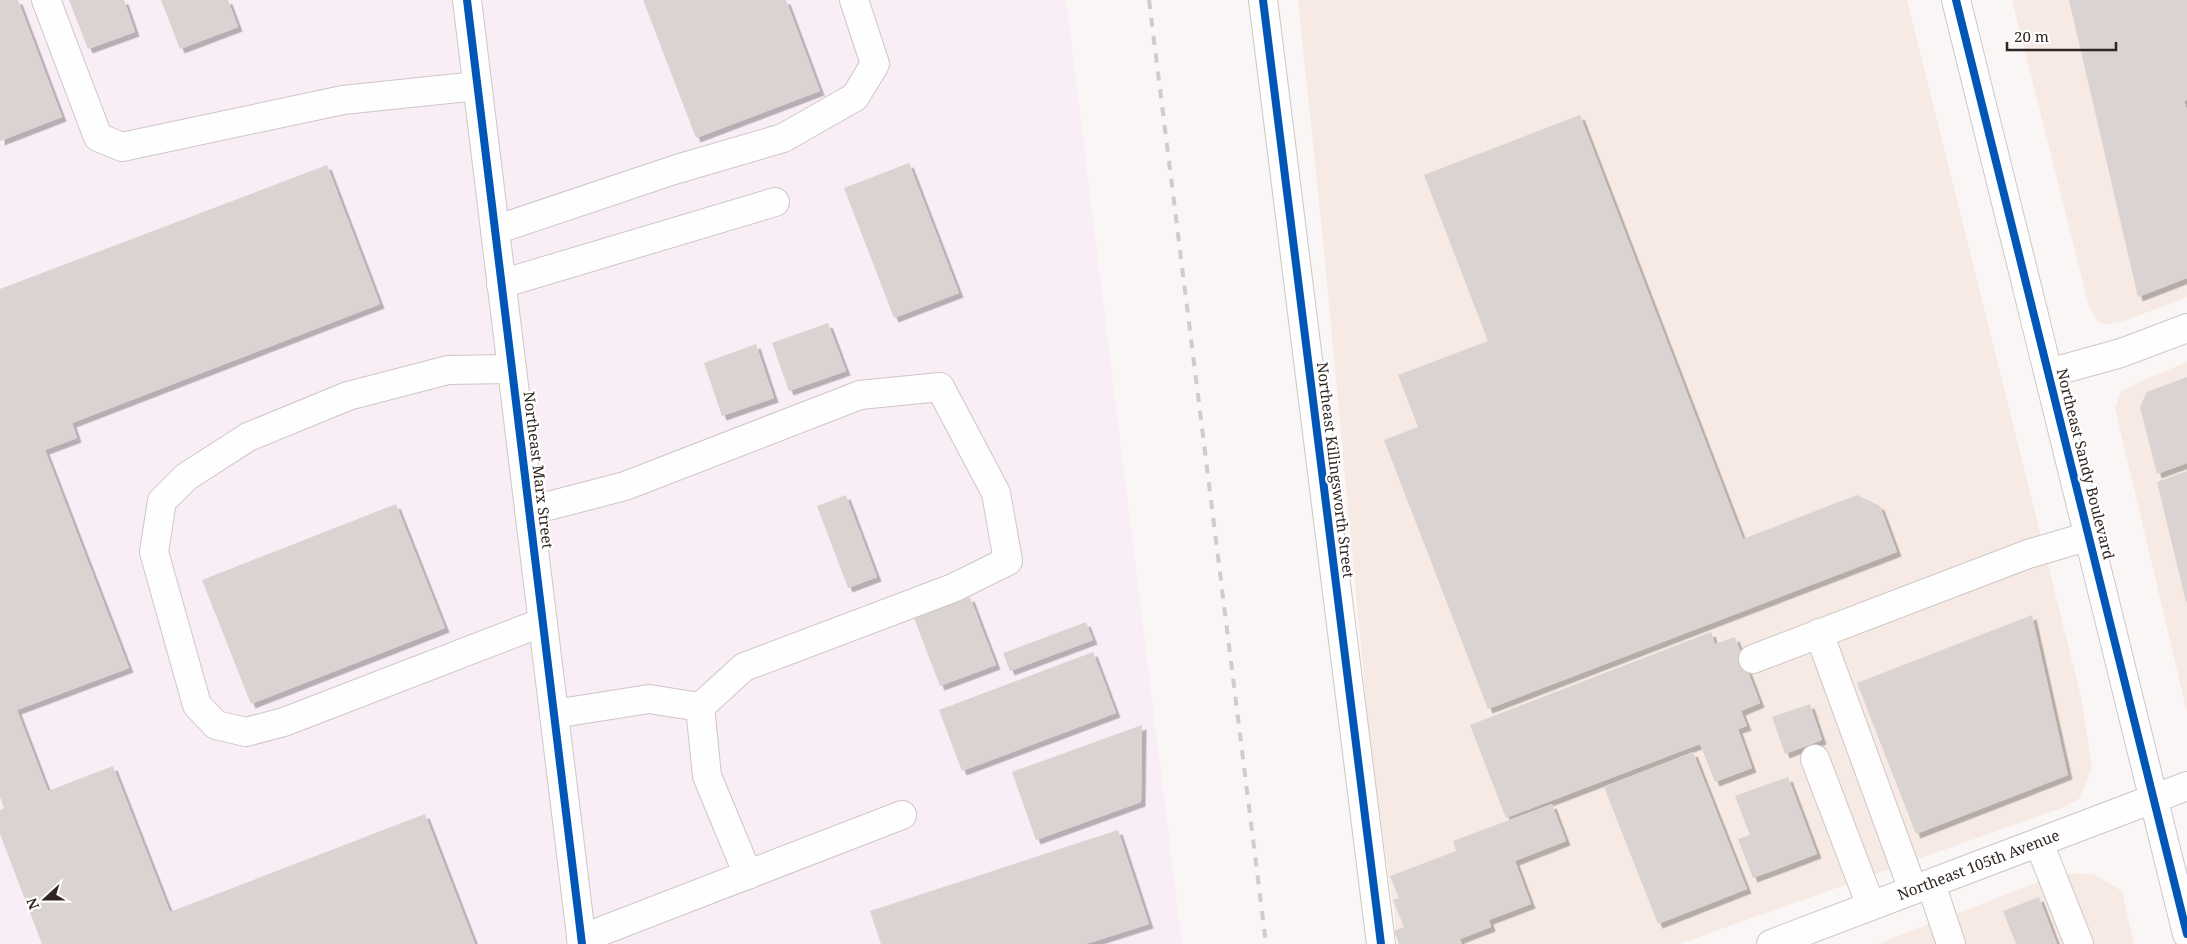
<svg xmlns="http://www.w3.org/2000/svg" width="2187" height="944" viewBox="0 0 2187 944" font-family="'Noto Serif',serif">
<defs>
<filter id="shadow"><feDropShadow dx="4.5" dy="4.5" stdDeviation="0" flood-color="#0004"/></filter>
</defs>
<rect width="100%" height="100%" fill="#f9f6f5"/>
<!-- commercial -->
<g fill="#f7eae5">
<path d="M1298,0H1907L2081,697L2092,768L2079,799L2064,807L1679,944H1398L1369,733L1323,240Z"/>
<path d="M2012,0H2187V297L2127,320L2108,324L2098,322L2089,306Z"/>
<path d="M2187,362V712L2115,408L2121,392L2141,381Z"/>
<path d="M2063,873L2093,874L2122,891L2134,944H1877Z"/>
</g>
<!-- industrial -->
<path fill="#f9edf6" d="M0,0H1066L1182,944H0Z"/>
<!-- building -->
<g fill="#dad3d1" filter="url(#shadow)">
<path d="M0,0H18L62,117L0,141Z"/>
<path d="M69,0H124L135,32L88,49Z"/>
<path d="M161,0H228L238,27L180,49Z"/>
<path d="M643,0H786L820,91L696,138Z"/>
<path d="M2069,0H2187V100L2184,101L2187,110V278L2138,297Z"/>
<path d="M1580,115L1743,539L1857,495L1880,506L1897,552L1488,709L1384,440L1418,427L1398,375L1488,341L1424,175Z"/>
<path d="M909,163L959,293L894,318L844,188Z"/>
<path d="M327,165L380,304L72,423L77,438L45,450L129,668L17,710L48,791L113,766L170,912L425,814L475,944H42L0,834V810L4,808L0,797V289Z"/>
<path d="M828,323L846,371L789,391L772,343Z"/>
<path d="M756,344L774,398L722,416L704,363Z"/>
<path d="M2187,377V463L2157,474L2140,407L2147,392Z"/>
<path d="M2187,471V602H2186L2157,482Z"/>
<path d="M846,495L877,577L848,588L817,506Z"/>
<path d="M396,504L445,628L251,704L202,580Z"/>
<path d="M970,597L996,665L940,686L914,618Z"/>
<path d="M2032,615L2068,775L1916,834L1857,683Z"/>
<path d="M1086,622L1093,640L1010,671L1003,653Z"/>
<path d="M1711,632L1715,644L1735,637L1760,703L1741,711L1747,726L1738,729L1752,768L1715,782L1700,744L1506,818L1470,725Z"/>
<path d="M1093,652L1116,713L962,771L939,710Z"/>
<path d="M1810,704L1822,740L1785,754L1772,717Z"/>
<path d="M1142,725L1141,802L1036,840L1012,772Z"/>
<path d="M1693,752L1747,889L1658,924L1604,787Z"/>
<path d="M1788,777L1817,854L1753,878L1738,839L1750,835L1735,796Z"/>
<path d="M1552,804L1566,841L1515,861L1531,904L1489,920L1491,927L1460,939L1462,944H1399L1394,931L1404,927L1393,900L1399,898L1390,876L1456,851L1453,841Z"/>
<path d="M1118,830L1149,924L1086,944H881L870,911Z"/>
<path d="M2039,897L2057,944H2016L2003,911Z"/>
</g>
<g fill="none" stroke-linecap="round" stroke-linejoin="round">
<defs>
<g id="minor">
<path d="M46,0L98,137L122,147L343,100L477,86"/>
<path d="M467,0L582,944"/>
<path d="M1263,0L1381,944"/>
<path d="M495,230L677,169L783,138L855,97L875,64L854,0"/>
<path d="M501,284L775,202"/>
<path d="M512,369L448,370L348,396L248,437L186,477L162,501L154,552L197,705L216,725L246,732L284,722L543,622"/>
<path d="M2049,373L2121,353L2187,328"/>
<path d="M529,511L625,486L860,395L940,387L996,493L1008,561L953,588L744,667L700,707L707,776L748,875"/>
<path d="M1819,633L1913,890"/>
<path d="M1753,659L2028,554L2089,536"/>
<path d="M554,714L649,699L700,707"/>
<path d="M1815,759L1871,906"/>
<path d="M2039,843L2079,944"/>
<path d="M1931,884L1951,944"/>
<path d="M581,939L902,815"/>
<path id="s1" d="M1771,944L2187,786"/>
</g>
<path id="major" d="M1956,0L2187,934"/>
</defs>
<!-- minor casing -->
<use href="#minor" stroke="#cec7c5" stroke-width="30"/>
<!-- major casing -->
<use href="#major" stroke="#cec7c5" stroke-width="30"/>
<!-- minor -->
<use href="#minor" stroke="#fefefe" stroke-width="28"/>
<!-- major -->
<use href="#major" stroke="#fefefe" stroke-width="28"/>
<!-- rail -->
<path stroke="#cecccc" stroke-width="4" stroke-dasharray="9 9" stroke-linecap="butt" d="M1149,0L1266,944"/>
<defs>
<g id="cycleway">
<path d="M467,0L582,944"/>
<path d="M1263,0L1381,944"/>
<path d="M1956,0L2187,934"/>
</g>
</defs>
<!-- cycleway casing -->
<use href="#cycleway" stroke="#fff" stroke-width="11"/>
<!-- cycleway -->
<use href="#cycleway" stroke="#0057b8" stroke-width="8"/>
</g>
<g text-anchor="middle" stroke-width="4.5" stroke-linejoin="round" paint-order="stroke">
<!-- street labels -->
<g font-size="15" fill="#302521" stroke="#fff">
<text transform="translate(2085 464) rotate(76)" y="5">Northeast Sandy Boulevard</text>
<text transform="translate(538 470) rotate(83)" y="5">Northeast Marx Street</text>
<text transform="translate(1335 470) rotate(83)" y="5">Northeast Killingsworth Street</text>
<text dy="5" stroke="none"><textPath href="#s1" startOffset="222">Northeast 105th Avenue</textPath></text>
</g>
</g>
<!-- north arrow -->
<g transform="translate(45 899) rotate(249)" stroke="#ffffff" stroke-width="4" paint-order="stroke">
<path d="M0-4L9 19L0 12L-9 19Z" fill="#302521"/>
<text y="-8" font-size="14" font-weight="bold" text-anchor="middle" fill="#302521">N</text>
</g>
<!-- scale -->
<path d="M2007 42v8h109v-8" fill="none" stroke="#302521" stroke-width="2.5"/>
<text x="2014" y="42" font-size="15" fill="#302521" stroke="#ffffff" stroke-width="4" paint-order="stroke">20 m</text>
</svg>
